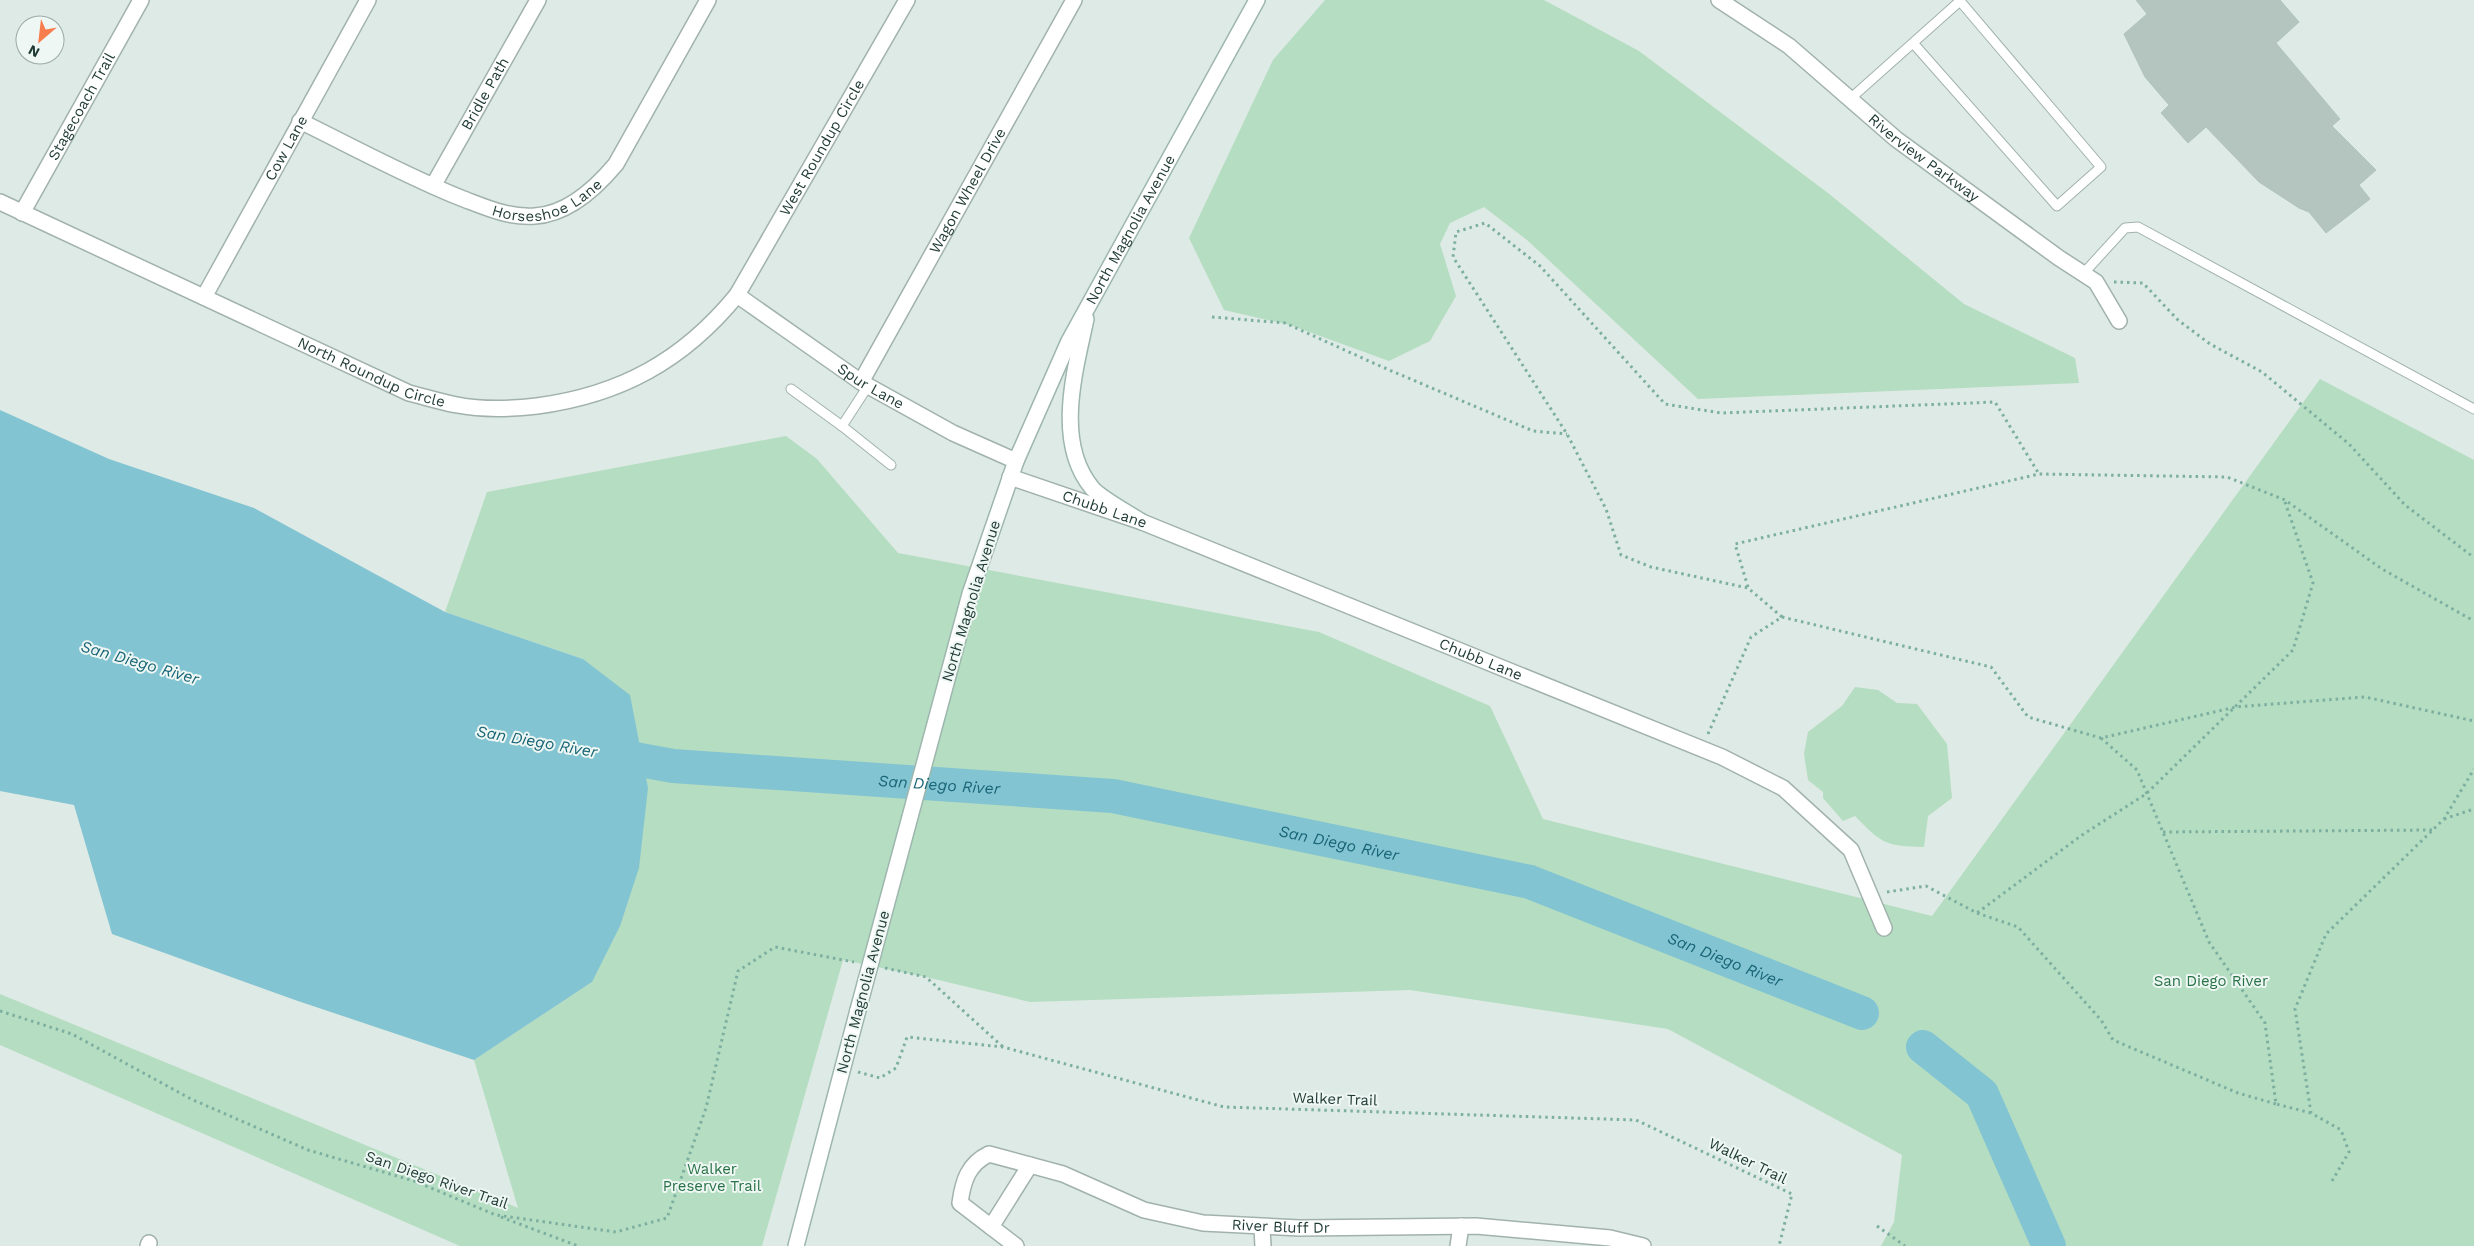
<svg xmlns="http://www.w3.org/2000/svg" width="2474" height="1246" viewBox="0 0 2474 1246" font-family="'Work Sans',sans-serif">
<rect width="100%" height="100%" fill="#deeae5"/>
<!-- green -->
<g fill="#b5ddc1">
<path d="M1325,0H1544L1639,51L1828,193L1964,304L2075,358L2079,383L1698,399L1527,240L1484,207L1450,223L1440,244L1456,296L1430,341L1389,361L1290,325L1224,310L1189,238L1273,60Z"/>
<path d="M2320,379L2474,460V1246H1881L1894,1222L1902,1155L1668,1029L1410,990L1030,1002L926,977L843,960L762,1246H460L0,1045V994L518,1208L474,1060L592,982L583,659L445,612L487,492L786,436L817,459L898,553L1319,632L1490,706L1543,819L1932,916Z"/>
<path d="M1855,687L1878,690L1897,703L1917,704L1947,744L1952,798L1928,816L1924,847C1886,846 1882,844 1855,816L1843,821L1823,798V792L1808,780L1804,754L1808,732L1842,706Z"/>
</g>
<!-- water -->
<path fill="#83c4d2" d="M0,410L109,459L254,508L445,612L583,659L630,695L648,788L639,868L620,926L592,982L474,1060L295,1000L112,934L74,805L0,791Z"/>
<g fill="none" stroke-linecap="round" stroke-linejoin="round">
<!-- river -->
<g stroke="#83c4d2" stroke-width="34">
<path id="s1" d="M597,752L673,766L1113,796L1530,882L1862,1013"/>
<path d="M1923,1047L1982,1094L2049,1246"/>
</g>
</g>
<!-- building -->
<path fill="#b3c5be" stroke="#b0c4bc" d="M2136,0H2280L2299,22L2276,43L2340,119L2332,126L2376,170L2359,185L2370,199L2326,233L2309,212L2299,208L2259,182L2206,127L2188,143L2161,113L2169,105L2145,77L2124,34L2147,14Z"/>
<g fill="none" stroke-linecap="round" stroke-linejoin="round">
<defs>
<g id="service">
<path d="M1850,99L1960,1L2101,167L2057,206L1913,43"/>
<path d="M2083,274L2125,228L2138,227L2474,409"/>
<path d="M791,389L842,426L868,386"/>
<path d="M842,426L891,465"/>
</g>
<g id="minor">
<path id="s2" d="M1719,0L1789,46L1896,139L2059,258L2096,282L2119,321"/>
<path id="s3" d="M300,121C353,147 406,176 461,198C485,207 508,218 535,216C567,214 596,188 616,164L708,0"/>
<path id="s4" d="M433,186L538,0"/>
<path id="s5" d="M0,202L409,393C425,397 441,402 457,405C483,410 511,409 537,406C620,395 683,361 737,295L907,0"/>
<path id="s6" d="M22,213L141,0"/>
<path id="s7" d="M737,295L861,382L953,433L1016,461"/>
<path id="s8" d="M204,297L368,0"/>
<path id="s9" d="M861,382L1074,0"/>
<path id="s10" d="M1010,477L1142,522L1722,757L1783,788L1851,850L1884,928"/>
<path d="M991,1227L1030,1165"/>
<path d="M1262,1228L1263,1246"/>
<path d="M148,1246L149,1243"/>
<path id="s11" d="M1016,1246L960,1203C963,1181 968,1164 989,1154L1063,1174L1144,1210L1203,1223L1300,1228L1476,1226L1610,1238L1643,1246"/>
<path d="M1458,1246L1461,1226"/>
</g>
<g id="secondary">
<path d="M1086,319C1075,371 1054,442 1092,488C1100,498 1130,514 1142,522"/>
<path id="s12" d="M970,594L1016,461L1069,341L1257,0"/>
<path d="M796,1246L858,1010"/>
</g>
</defs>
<!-- service casing -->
<use href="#service" stroke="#a1b2ac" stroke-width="11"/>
<!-- minor casing -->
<use href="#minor" stroke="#a1b2ac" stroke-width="18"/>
<!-- secondary casing -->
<use href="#secondary" stroke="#9db6ae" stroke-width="18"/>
<!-- path -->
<g stroke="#7dafa1" stroke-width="3" stroke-dasharray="2.5 4" stroke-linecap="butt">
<path d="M2114,282L2143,283L2178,320L2210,344L2262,372L2349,444L2405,505L2472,556"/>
<path d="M1212,317L1285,323L1380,366L1533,431L1567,434"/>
<path d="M1748,587L1735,544L2039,474L2227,477L2285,500L2382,569L2474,621"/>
<path d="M1782,617L1748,588L1651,567L1621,555L1606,509L1567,434L1453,257L1456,232L1485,223L1540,266L1665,404L1721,413L1995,402L2039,474"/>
<path d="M1708,734L1751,637L1782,617L1991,667L2028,717L2101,738L2236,707L2365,697L2474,721"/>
<path d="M2101,738L2137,770L2209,942L2265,1023L2276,1104L2311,1113"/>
<path d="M2444,819L2474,809"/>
<path d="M2163,832L2432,830"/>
<path d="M1887,892L1926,886L1977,913L2082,835L2146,794L2293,650L2313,583L2285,502"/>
<path d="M1977,913L2018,927L2101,1020L2113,1040L2238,1093L2276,1104"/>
<path d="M885,968L926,977L1003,1047"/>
<path d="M0,1011L72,1034L191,1099L308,1150L414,1181L496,1215L616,1232L667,1218L706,1108L738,971L775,947L854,962"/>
<path d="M858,1072L880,1078L896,1068L907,1037L1003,1047L1224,1107L1636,1120L1792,1194L1779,1246"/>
<path d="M2332,1181L2349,1152L2341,1130L2311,1113L2295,1009L2326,934L2444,819L2474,769"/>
<path d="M501,1217L578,1246"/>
<path d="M1877,1226L1905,1246"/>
</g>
<!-- service -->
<use href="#service" stroke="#fff" stroke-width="9"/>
<!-- minor -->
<use href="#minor" stroke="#fff" stroke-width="15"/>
<!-- secondary -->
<use href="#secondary" stroke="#fff" stroke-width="15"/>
<defs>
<path id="secondary-bridge" d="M858,1010L970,594"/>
</defs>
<!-- secondary-bridge casing -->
<use href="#secondary-bridge" stroke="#9db6ae" stroke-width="18" stroke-linecap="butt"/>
<!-- secondary-bridge -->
<use href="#secondary-bridge" stroke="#fff" stroke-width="15"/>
</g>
<g text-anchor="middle" stroke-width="4" stroke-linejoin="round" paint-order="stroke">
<!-- street labels -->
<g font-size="15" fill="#1f3a34" stroke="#eef7f3">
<text dy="5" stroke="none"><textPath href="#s4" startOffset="106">Bridle Path</textPath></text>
<text dy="5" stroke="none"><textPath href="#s6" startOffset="122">Stagecoach Trail</textPath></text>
<text dy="5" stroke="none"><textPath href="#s8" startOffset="170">Cow Lane</textPath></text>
<text dy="5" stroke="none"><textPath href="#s5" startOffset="986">West Roundup Circle</textPath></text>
<text dy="5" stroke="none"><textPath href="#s2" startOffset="259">Riverview Parkway</textPath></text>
<text dy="5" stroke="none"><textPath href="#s9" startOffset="219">Wagon Wheel Drive</textPath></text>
<text dy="5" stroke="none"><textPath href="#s3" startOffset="271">Horseshoe Lane</textPath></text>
<text dy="5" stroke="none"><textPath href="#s12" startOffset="399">North Magnolia Avenue</textPath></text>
<text dy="5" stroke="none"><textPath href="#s5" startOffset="409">North Roundup Circle</textPath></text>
<text dy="5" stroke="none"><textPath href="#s7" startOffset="162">Spur Lane</textPath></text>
<text dy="5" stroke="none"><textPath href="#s10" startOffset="100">Chubb Lane</textPath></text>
<text transform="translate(971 601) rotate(-73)" y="5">North Magnolia Avenue</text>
<text dy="5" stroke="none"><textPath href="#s10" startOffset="505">Chubb Lane</textPath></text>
<text transform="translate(863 992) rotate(-75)" y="5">North Magnolia Avenue</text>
<text transform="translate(1335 1099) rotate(2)" y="5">Walker Trail</text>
<text transform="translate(1748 1161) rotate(26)" y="5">Walker Trail</text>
<text transform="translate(437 1180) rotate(19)" y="5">San Diego River Trail</text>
<text dy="5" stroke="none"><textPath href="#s11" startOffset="434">River Bluff Dr</textPath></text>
</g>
<!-- park labels -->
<g font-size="15" fill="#287247" stroke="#eef7f3">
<text x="2211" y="986">San Diego River</text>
<text x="712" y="1174">Walker<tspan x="712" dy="17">Preserve Trail</tspan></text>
</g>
<!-- water labels -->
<g font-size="16" font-style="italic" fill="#186577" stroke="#eef7f3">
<text transform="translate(140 662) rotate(16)" y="6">San Diego River</text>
<text transform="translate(537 741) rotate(10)" y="6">San Diego River</text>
<text dy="6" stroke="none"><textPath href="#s1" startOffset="344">San Diego River</textPath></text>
<text dy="6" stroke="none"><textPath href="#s1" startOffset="749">San Diego River</textPath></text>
<text dy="6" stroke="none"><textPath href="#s1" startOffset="1154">San Diego River</textPath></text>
</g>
</g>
<!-- north arrow -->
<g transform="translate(40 40) rotate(208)"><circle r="24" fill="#eef7f3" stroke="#9baba7"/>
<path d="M0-4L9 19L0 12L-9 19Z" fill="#f77d4f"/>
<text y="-8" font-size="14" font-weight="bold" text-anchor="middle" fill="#1f3a34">N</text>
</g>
</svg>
